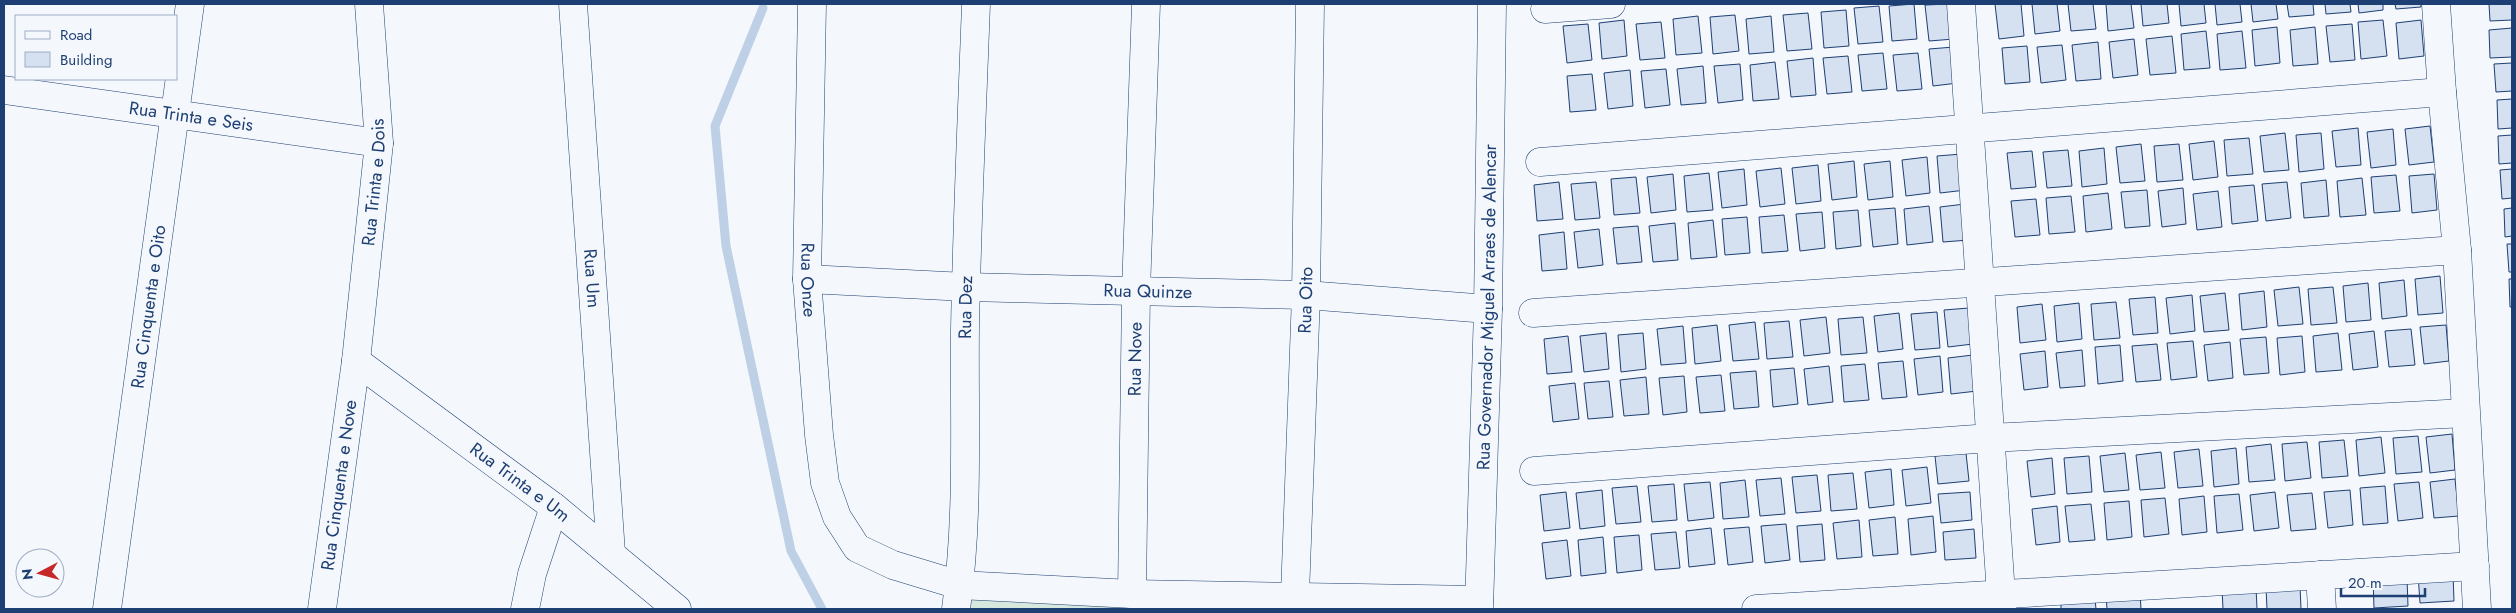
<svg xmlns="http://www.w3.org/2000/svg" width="2516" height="613" viewBox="0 0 2516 613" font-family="Jost,sans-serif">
<rect width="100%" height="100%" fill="#f4f7fb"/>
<!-- green -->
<path fill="#d7e8df" stroke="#687fa3" d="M965,596L1213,608L963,609Z"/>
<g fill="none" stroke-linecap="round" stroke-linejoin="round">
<!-- stream -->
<path stroke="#bed0e5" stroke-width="9" d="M763,8L715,126L726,246L791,551L822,609"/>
</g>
<!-- building -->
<g fill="#d5e0f0" stroke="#1d3f73">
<path d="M1914,4L1917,39L1892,41L1889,6Z"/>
<path d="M1950,4L1954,39L1929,41L1925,5Z"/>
<path d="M1995,4H2021L2024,36L1999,39Z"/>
<path d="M2032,4H2057L2060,31L2035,34Z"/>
<path d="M2068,4H2093L2096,29L2071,31Z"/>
<path d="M2106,4H2131L2134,28L2108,31Z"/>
<path d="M2141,4H2167L2169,23L2143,26Z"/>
<path d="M2179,4H2204L2206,23L2181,26Z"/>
<path d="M2215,4H2240L2242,22L2217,25Z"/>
<path d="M2251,4H2276L2278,19L2253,22Z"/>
<path d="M2287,4H2313L2314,15L2289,17Z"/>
<path d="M2325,4H2350L2351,12L2326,14Z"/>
<path d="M2358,4H2383V10L2359,13Z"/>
<path d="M2395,4H2421V7L2396,9Z"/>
<path d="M2489,4H2512V20L2490,21Z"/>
<path d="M1879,6L1883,42L1858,44L1854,8Z"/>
<path d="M1846,10L1849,46L1824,48L1821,12Z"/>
<path d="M1808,13L1812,49L1787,51L1783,15Z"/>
<path d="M1735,15L1739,51L1713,54L1710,17Z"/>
<path d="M1698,16L1702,53L1676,55L1673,19Z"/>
<path d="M1771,16L1774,52L1749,54L1746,19Z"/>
<path d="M1624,20L1627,56L1602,59L1599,23Z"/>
<path d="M2383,20L2387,56L2361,59L2358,22Z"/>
<path d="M2421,20L2424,56L2399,59L2396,23Z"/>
<path d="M1661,22L1665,58L1640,60L1636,24Z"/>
<path d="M1588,24L1592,60L1567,63L1563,26Z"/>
<path d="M2352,24L2355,60L2330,62L2326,26Z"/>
<path d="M2277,27L2280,63L2255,66L2252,30Z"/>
<path d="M2315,27L2318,64L2293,66L2290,30Z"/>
<path d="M2512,28V57L2490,58L2489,30Z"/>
<path d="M2206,31L2210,68L2184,70L2181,34Z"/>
<path d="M2242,31L2246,68L2220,70L2217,34Z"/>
<path d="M2172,36L2176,73L2150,75L2146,39Z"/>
<path d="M2134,39L2138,75L2113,78L2109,42Z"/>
<path d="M2098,42L2101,79L2076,81L2072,45Z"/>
<path d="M2062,45L2066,80L2041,83L2037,47Z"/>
<path d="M2027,46L2030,82L2005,84L2002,48Z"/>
<path d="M1954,47L1958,83L1933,86L1929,49Z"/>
<path d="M1883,53L1887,89L1862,91L1858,55Z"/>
<path d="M1918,53L1922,89L1897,91L1893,55Z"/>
<path d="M1848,56L1852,92L1827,94L1823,58Z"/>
<path d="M1813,58L1816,95L1791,97L1787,61Z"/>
<path d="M1775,62L1779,99L1753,101L1750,65Z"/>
<path d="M2512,63V91L2496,92L2494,64Z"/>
<path d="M1740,64L1743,100L1718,103L1714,66Z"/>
<path d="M1703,66L1706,103L1681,105L1677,69Z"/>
<path d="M1666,69L1670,105L1645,108L1641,71Z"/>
<path d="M1630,70L1633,106L1608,109L1604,73Z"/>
<path d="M1592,74L1596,110L1570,112L1567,76Z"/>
<path d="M2512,99V128L2498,129L2497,100Z"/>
<path d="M2430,126L2434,162L2409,165L2405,129Z"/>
<path d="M2358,128L2361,165L2336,167L2332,131Z"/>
<path d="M2393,129L2396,165L2371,168L2367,132Z"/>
<path d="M2285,133L2289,170L2264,172L2260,136Z"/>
<path d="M2321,133L2324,169L2299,172L2296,135Z"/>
<path d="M2512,135V163L2499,164L2498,136Z"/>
<path d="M2249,138L2253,174L2227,176L2224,140Z"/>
<path d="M2214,141L2218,177L2193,180L2189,144Z"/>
<path d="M2141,144L2145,181L2120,183L2116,147Z"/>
<path d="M2179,144L2183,180L2157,182L2154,146Z"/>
<path d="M2104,148L2107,184L2082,187L2079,151Z"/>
<path d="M2068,150L2072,186L2047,188L2043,152Z"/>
<path d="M2032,151L2036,187L2011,189L2007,153Z"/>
<path d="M1962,154L1966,190L1940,193L1937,156Z"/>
<path d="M1927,157L1930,193L1906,196L1902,160Z"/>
<path d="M1854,161L1857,197L1832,200L1828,164Z"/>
<path d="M1890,161L1893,197L1868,200L1864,164Z"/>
<path d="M1818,165L1821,201L1796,204L1792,168Z"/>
<path d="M1781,168L1785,204L1760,207L1756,171Z"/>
<path d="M1744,169L1747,205L1722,208L1718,172Z"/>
<path d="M2512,169V198L2502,199L2500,170Z"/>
<path d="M1709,173L1713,210L1687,212L1684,176Z"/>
<path d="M1673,174L1676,210L1651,213L1647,177Z"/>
<path d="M2434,174L2437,210L2412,213L2409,176Z"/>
<path d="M2396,175L2400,211L2374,213L2371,177Z"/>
<path d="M1636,177L1640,213L1614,215L1611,179Z"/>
<path d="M2362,178L2366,215L2340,217L2337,181Z"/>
<path d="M2326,180L2329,216L2304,218L2301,183Z"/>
<path d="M1559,182L1563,219L1537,221L1534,185Z"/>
<path d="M1596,182L1600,218L1575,220L1571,184Z"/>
<path d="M2287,182L2291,218L2266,221L2262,184Z"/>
<path d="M2254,185L2258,221L2232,224L2229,187Z"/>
<path d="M2183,188L2186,224L2162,227L2158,191Z"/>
<path d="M2147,190L2150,226L2125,228L2121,192Z"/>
<path d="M2218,191L2222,227L2197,230L2193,194Z"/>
<path d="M2108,193L2112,229L2086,232L2083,196Z"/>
<path d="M2071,196L2075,232L2049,234L2046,198Z"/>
<path d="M2036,199L2040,235L2015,237L2011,201Z"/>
<path d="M1965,204L1969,240L1943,242L1940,207Z"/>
<path d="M1929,206L1933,242L1907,245L1904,209Z"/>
<path d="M1895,208L1898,244L1873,247L1869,210Z"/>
<path d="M2512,208V236L2505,237L2504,209Z"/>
<path d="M1858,210L1861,246L1836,249L1833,212Z"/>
<path d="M1822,212L1825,248L1800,251L1796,214Z"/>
<path d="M1784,215L1788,251L1762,253L1759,217Z"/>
<path d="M1747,217L1750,253L1725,255L1722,219Z"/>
<path d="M1713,220L1717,257L1691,259L1688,223Z"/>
<path d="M1675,223L1678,260L1653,262L1649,226Z"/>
<path d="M1638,226L1642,262L1617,264L1613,228Z"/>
<path d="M1599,229L1603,265L1578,268L1574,232Z"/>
<path d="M1564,232L1567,269L1542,271L1539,235Z"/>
<path d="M2507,244H2512V272H2509Z"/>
<path d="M2440,276L2443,313L2418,315L2415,279Z"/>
<path d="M2509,279H2512V307H2510Z"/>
<path d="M2404,280L2407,316L2382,319L2379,283Z"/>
<path d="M2368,283L2371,320L2346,322L2343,286Z"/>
<path d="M2299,287L2303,324L2278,326L2274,290Z"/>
<path d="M2333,287L2337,323L2311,325L2308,289Z"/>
<path d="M2264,291L2267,327L2242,330L2239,294Z"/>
<path d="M2225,293L2229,330L2204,332L2200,296Z"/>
<path d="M2192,295L2195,331L2170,334L2166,298Z"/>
<path d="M2155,297L2158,333L2133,335L2129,299Z"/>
<path d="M2116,302L2120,338L2094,340L2091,304Z"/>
<path d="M2079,303L2082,339L2057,342L2054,306Z"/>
<path d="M2042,304L2046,340L2020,343L2017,307Z"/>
<path d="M1969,308L1973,344L1948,347L1944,310Z"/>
<path d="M1937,312L1940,348L1915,350L1911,314Z"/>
<path d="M1899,313L1903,349L1878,352L1874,316Z"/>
<path d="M1826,317L1830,353L1804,356L1800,320Z"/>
<path d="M1863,317L1867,353L1841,355L1838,319Z"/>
<path d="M1789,321L1793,357L1767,359L1764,323Z"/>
<path d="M1755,322L1759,359L1733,361L1729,325Z"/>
<path d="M1717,325L1721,361L1695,364L1692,328Z"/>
<path d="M2446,325L2449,361L2424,364L2420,327Z"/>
<path d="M1683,326L1686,363L1661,365L1657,329Z"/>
<path d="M2411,329L2415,365L2389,367L2385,331Z"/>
<path d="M2374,331L2378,367L2353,370L2349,334Z"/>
<path d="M1606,333L1609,369L1584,372L1580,336Z"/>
<path d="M1643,333L1646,369L1621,372L1618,335Z"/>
<path d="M2338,333L2342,370L2316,372L2313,336Z"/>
<path d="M1568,336L1572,372L1547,374L1544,339Z"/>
<path d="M2302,336L2305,372L2280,375L2277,338Z"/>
<path d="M2266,337L2269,373L2244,375L2240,339Z"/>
<path d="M2193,341L2197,377L2171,380L2167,343Z"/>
<path d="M2230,342L2233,378L2208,381L2204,345Z"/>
<path d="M2157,344L2161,380L2136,382L2132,346Z"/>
<path d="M2120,345L2123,381L2098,384L2095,347Z"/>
<path d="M2082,350L2085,386L2060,388L2056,353Z"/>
<path d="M2045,351L2048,387L2024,390L2020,354Z"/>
<path d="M1973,355L1977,391L1951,394L1948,358Z"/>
<path d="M1940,356L1943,392L1918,395L1914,359Z"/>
<path d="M1903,361L1907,397L1882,399L1878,363Z"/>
<path d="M1865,364L1869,400L1844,402L1841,366Z"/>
<path d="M1829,366L1833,402L1808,405L1804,369Z"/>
<path d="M1794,368L1798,404L1773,407L1770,370Z"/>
<path d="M1756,371L1759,407L1734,409L1730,373Z"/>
<path d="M1721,375L1725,411L1700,413L1696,377Z"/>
<path d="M1684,376L1687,412L1663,415L1659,378Z"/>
<path d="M1646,377L1649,414L1624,416L1620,380Z"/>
<path d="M1609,381L1613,417L1588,419L1584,383Z"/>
<path d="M1575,383L1579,419L1553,422L1549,386Z"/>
<path d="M2452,434L2455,470L2430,473L2426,437Z"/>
<path d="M2418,436L2422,472L2396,474L2393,438Z"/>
<path d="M2381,437L2385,473L2359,476L2356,440Z"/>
<path d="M2344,440L2348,476L2322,478L2319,442Z"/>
<path d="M2307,442L2311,478L2285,481L2282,444Z"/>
<path d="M2271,444L2275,480L2249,482L2246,447Z"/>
<path d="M2236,448L2239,484L2214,487L2211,451Z"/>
<path d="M2199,449L2203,486L2178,488L2174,452Z"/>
<path d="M2161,452L2165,488L2140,490L2136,455Z"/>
<path d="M1966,453L1969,481L1938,484L1935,456Z"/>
<path d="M2125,453L2129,490L2104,492L2100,456Z"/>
<path d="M2089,456L2092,492L2067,494L2064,458Z"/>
<path d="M2052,458L2055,494L2031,497L2027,461Z"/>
<path d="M1927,467L1931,503L1906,506L1902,470Z"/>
<path d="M1891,469L1894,505L1869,508L1865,472Z"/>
<path d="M1853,473L1857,509L1831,511L1828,475Z"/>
<path d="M1817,475L1821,511L1796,513L1792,477Z"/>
<path d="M1781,478L1785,514L1760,516L1756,480Z"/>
<path d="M2455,479L2459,516L2434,518L2430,482Z"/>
<path d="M1745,480L1749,517L1723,519L1720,483Z"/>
<path d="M1710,482L1714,518L1688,521L1684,484Z"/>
<path d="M2419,482L2423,518L2398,521L2394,484Z"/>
<path d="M1674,484L1677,520L1652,522L1648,486Z"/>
<path d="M1637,486L1641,522L1616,524L1612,488Z"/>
<path d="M2385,486L2388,523L2363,525L2360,488Z"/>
<path d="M1602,490L1605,526L1580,529L1576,493Z"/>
<path d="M2350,490L2353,525L2328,528L2324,492Z"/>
<path d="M1566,492L1570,528L1544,531L1540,495Z"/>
<path d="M1970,492L1972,520L1941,523L1938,494Z"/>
<path d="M2275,492L2279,528L2254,531L2250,495Z"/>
<path d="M2312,493L2316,529L2291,531L2287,495Z"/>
<path d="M2239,494L2243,530L2217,533L2214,496Z"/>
<path d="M2204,496L2207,532L2182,535L2179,499Z"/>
<path d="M2165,498L2169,534L2144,537L2141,500Z"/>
<path d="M2129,501L2132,537L2107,540L2104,503Z"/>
<path d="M2091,504L2095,540L2069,542L2065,506Z"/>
<path d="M2057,506L2060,542L2036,545L2032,509Z"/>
<path d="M1933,516L1936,552L1911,555L1908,519Z"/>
<path d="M1895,517L1898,554L1873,556L1869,520Z"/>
<path d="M1859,520L1862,557L1837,559L1833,523Z"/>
<path d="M1786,524L1790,560L1765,563L1761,526Z"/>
<path d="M1822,524L1825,560L1800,562L1797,526Z"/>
<path d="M1749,527L1753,562L1728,565L1724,529Z"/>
<path d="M1711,528L1715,564L1689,567L1686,531Z"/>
<path d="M1974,529L1976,558L1945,560L1943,532Z"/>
<path d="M1676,532L1680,568L1655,570L1651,534Z"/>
<path d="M1639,535L1642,570L1617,573L1614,537Z"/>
<path d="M1603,537L1606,573L1581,576L1578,540Z"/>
<path d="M1567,540L1571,576L1546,579L1542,543Z"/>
<path d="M2453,573L2454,601L2420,603L2418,574Z"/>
<path d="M2407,578L2408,606L2374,608L2373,579Z"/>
<path d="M2300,586L2301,609H2267L2266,588Z"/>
<path d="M2256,587L2257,609H2223L2222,589Z"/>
<path d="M2140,593L2141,609H2107L2106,595Z"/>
<path d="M2095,599L2096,609H2061V601Z"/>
</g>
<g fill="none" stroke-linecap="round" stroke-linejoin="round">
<defs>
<g id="minor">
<path id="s1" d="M573,4L611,553"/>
<path id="s2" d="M812,4L807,279L819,435L825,483L837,517L857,548L893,565L959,585L1132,594L1479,600"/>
<path d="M1961,4L2002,609"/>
<path d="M2436,4L2442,92L2457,250L2477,609"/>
<path d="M1545,9L1611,4"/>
<path id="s3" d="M4,90L379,143"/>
<path d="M1540,162L2442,92"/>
<path id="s4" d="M807,279L966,287L1306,295L1488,309"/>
<path d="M1533,313L2457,250"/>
<path id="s5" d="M356,361L554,507L677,609"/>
<path d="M1534,471L1990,438L2465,413"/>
<path d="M2320,575L2322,609"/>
<path id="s6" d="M1132,594L1136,291L1146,4"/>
<path id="s7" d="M1295,595L1306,295L1310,4"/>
<path id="s8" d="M107,609L190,4"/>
<path id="s9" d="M322,609L356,361L379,143L369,4"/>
<path d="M525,609L532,574L554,507"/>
<path id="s10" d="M956,609C969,517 964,422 965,329C967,221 972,112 976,4"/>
<path id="s11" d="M1479,609L1488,309L1492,4"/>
<path d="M1756,609L2475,566"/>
</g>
</defs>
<!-- minor casing -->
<use href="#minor" stroke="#1d3f73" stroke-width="29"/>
<!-- minor -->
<use href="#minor" stroke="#f4f7fb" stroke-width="28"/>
</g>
<g text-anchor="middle" stroke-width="4" stroke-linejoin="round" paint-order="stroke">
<!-- street labels -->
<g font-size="18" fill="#1d3f73" stroke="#f4f7fb">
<text dy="6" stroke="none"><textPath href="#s3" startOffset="189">Rua Trinta e Seis</textPath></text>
<text dy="6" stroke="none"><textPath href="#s9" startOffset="430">Rua Trinta e Dois</textPath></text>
<text dy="6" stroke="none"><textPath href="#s1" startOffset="275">Rua Um</textPath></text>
<text dy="6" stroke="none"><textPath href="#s2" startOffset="276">Rua Onze</textPath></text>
<text dy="6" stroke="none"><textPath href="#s4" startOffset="341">Rua Quinze</textPath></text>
<text dy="6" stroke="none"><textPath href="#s7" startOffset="295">Rua Oito</textPath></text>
<text dy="6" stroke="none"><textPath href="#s8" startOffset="305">Rua Cinquenta e Oito</textPath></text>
<text dy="6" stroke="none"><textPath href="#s10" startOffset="302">Rua Dez</textPath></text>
<text dy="6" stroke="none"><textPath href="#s11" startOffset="302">Rua Governador Miguel Arraes de Alencar</textPath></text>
<text dy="6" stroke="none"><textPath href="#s6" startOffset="235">Rua Nove</textPath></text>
<text dy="6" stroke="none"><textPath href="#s5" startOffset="204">Rua Trinta e Um</textPath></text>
<text dy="6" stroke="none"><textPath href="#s9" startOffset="125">Rua Cinquenta e Nove</textPath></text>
</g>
</g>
<!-- border -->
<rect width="2516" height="613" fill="none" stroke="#1d3f73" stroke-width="10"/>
<!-- legend -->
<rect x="15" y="15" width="162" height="65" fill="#f4f7fb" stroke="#9eadc5"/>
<rect x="25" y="31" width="25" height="8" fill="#f4f7fb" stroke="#9eadc5"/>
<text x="60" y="40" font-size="15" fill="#1d3f73">Road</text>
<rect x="25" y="52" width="25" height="15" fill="#d5e0f0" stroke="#9eadc5"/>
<text x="60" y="65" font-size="15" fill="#1d3f73">Building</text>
<!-- north arrow -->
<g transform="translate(40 573) rotate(264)"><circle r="24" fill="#f4f7fb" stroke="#9eadc5"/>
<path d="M0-4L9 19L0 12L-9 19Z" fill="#c62828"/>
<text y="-8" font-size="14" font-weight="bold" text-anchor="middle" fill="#1d3f73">N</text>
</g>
<!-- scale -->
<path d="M2341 588v8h84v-8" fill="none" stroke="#1d3f73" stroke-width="2.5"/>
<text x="2348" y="588" font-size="15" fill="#1d3f73" stroke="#f4f7fb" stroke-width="4" paint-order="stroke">20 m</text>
</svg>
